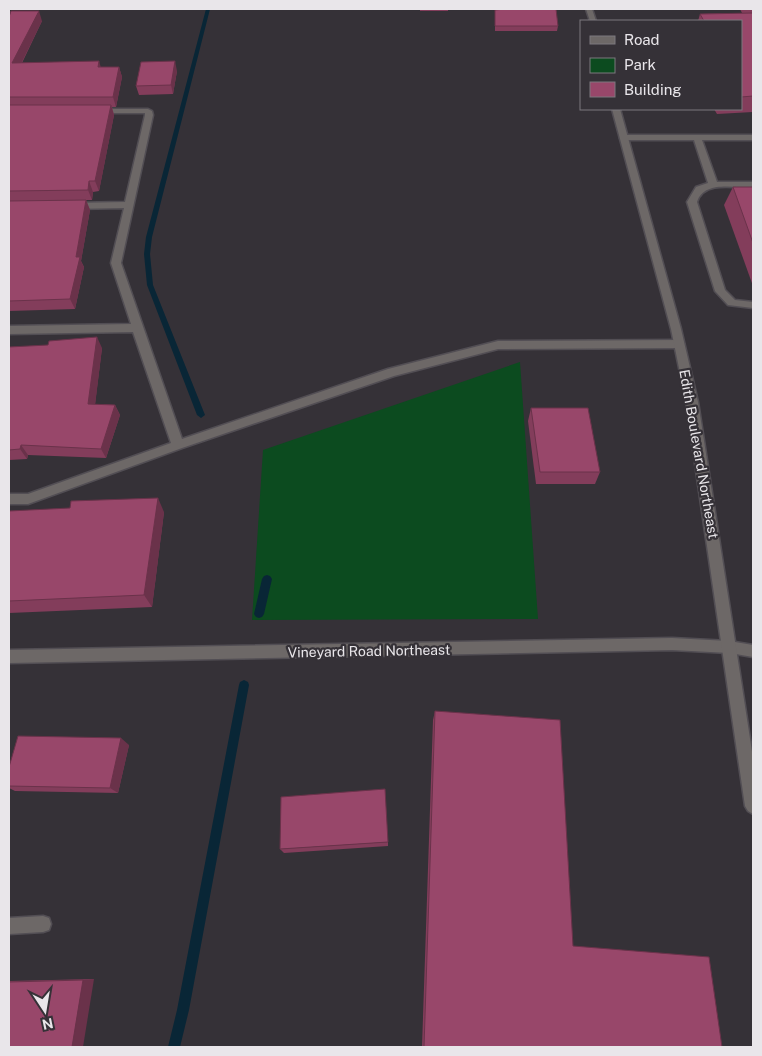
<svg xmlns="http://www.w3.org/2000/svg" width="762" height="1056" viewBox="0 0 762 1056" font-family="'Public Sans',sans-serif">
<rect width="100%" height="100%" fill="#353137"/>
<!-- green -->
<path fill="#0c4b1f" d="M520,362L538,619L252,620L263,450Z"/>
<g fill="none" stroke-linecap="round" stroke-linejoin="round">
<!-- stream -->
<g fill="#092636" fill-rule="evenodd">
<path d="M206,9H210L152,237L150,254L153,285L205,415L201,418L197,415L147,285L144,254L146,237Z"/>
<path d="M267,575L270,576L272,579L264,614L262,617L259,618L256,617L254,614L262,579L264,576Z"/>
<path d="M244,680L248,682L249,685L189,1010L180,1047H168L177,1010L239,685L240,682Z"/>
</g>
<defs>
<g id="service">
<path d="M95,109H148L152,111L153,115L121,263L182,439L388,369L498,341L679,340L684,344L679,348L498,349L394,376L182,448L28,504H9V494H28L171,443L133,332L9,334V326L131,324L111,263L124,208L71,209L66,206L71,203L125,202L145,115V113H98L94,111Z"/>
<path d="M624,135H753V140H702L717,182H753V188C735,188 704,180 697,202L725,290L735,300L753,302V308L728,305L715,291L687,202L696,187L708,183L694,140H621L620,138Z"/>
<path d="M729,641L753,645V657L724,652L722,647L724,642Z"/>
<path d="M43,916L49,918L51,924L49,930L43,932L9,934V918Z"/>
</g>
<path id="minor" d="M672,638L729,641L734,642L736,647L734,652L729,653L672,650L9,663V650Z"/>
<g id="tertiary">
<path d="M586,9H592L596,21H590Z"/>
<path d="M612,109H620L681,329L698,402L753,758V814L748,811L745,806L686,402L671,329Z"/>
</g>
</defs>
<!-- service casing -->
<use href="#service" stroke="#524e54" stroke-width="3"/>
<!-- minor casing -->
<use href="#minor" stroke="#524e54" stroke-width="3"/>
<!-- tertiary casing -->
<use href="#tertiary" stroke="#524e54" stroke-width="3"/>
<!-- service -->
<use href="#service" fill="#6d6867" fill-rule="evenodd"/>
<!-- minor -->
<use href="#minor" fill="#6d6867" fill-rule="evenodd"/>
<!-- tertiary -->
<use href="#tertiary" fill="#6d6867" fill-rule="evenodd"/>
</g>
<!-- wall -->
<g fill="#833d5b">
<rect x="420" y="9" width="28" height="2"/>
<path d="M740,9H753V112L717,114L714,109H741V21H698L700,14L742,13Z"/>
<path d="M495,10L558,26L557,31H495Z"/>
<path d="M9,17L42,21L22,63L101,67H119L122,77L116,107H112L114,115L99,191L93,192L92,200H86L90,210L81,261L84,267L75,309L9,311Z"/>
<path d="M177,71L173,94L139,95L136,86Z"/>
<path d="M733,187H753V286L724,205Z"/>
<path d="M9,347L102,348L95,404L115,405L120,415L106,458L28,455L27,459L9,460Z"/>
<path d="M531,408L600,472L595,484H536L528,421Z"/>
<path d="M9,511L164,512L152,607L9,613Z"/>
<path d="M435,711L573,946L722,1047H422L433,720Z"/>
<path d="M129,745L118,793L15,791L9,788V767Z"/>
<path d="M388,842V846L284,853L280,849Z"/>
<path d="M94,979L9,1047V981Z"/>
</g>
<!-- shaded-wall -->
<g fill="#6a324a">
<path d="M39,11L42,21L16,74L12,63Z"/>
<path d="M99,61L102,71L98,67Z"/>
<path d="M175,61L177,71L173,94L171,85Z"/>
<path d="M119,67L122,77L116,107L113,97Z"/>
<path d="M111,105L114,115L99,191L95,181Z"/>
<path d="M89,181L93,192L92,200L88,190Z"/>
<path d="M86,200L90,210L81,261L84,267L75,309L70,299L76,257Z"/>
<path d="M97,337L102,348L94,414L88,404Z"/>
<path d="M115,405L120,415L106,458L101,449Z"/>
<path d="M21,445L28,455L27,459L20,449Z"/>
<path d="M158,498L164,512L152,607L144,595Z"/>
<path d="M121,738L129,745L118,793L110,788Z"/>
<path d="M94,979L83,1047H72L83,980Z"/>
</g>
<!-- building -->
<g fill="#98476a" stroke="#6a324a">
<path d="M505,9H556L558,26H495V10Z"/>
<path d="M11,11H39L12,63L99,61L98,67H119L113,97H9V17Z"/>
<path d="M753,13V96L741,97V21H704L700,14Z"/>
<path d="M175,61L171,85L136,86L141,62Z"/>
<path d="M9,105H111L95,181H89L88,190L9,191Z"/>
<path d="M733,187H753V243Z"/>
<path d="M86,200L76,257H80L70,299L9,301V201Z"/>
<path d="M97,337L88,404L115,405L101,449L21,445L20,449L9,450V347L48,345L49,341Z"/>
<path d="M531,408H588L600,472H540Z"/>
<path d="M158,498L144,595L9,601V511L70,508L71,501Z"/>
<path d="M435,711L560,720L573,946L709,957L722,1047H424Z"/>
<path d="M18,736L121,738L110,788L9,786V767Z"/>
<path d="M385,789L388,842L280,849L281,797Z"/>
<path d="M83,980L72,1047H9V982Z"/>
</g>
<g text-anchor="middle" stroke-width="4.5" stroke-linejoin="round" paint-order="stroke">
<!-- street labels -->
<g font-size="14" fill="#e9e6ea" stroke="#353137">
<text transform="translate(699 454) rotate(80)" y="5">Edith Boulevard Northeast</text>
<text transform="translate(369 651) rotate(-1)" y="5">Vineyard Road Northeast</text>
</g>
</g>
<!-- border -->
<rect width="762" height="1056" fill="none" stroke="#e9e6ea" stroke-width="20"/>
<!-- legend -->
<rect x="580" y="20" width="162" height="90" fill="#353137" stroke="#7d797f"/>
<rect x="590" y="36" width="25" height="8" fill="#6d6867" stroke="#7d797f"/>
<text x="624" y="45" font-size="15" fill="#e9e6ea">Road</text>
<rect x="590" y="58" width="25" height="15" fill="#0c4b1f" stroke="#7d797f"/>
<text x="624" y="70" font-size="15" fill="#e9e6ea">Park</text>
<rect x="590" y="82" width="25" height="15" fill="#98476a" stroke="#7d797f"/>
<text x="624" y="95" font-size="15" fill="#e9e6ea">Building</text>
<!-- north arrow -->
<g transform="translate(45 1011) rotate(168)" stroke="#353137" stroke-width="4" paint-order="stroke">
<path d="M0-4L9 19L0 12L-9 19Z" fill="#e9e6ea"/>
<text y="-8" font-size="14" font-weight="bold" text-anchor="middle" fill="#e9e6ea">N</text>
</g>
</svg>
